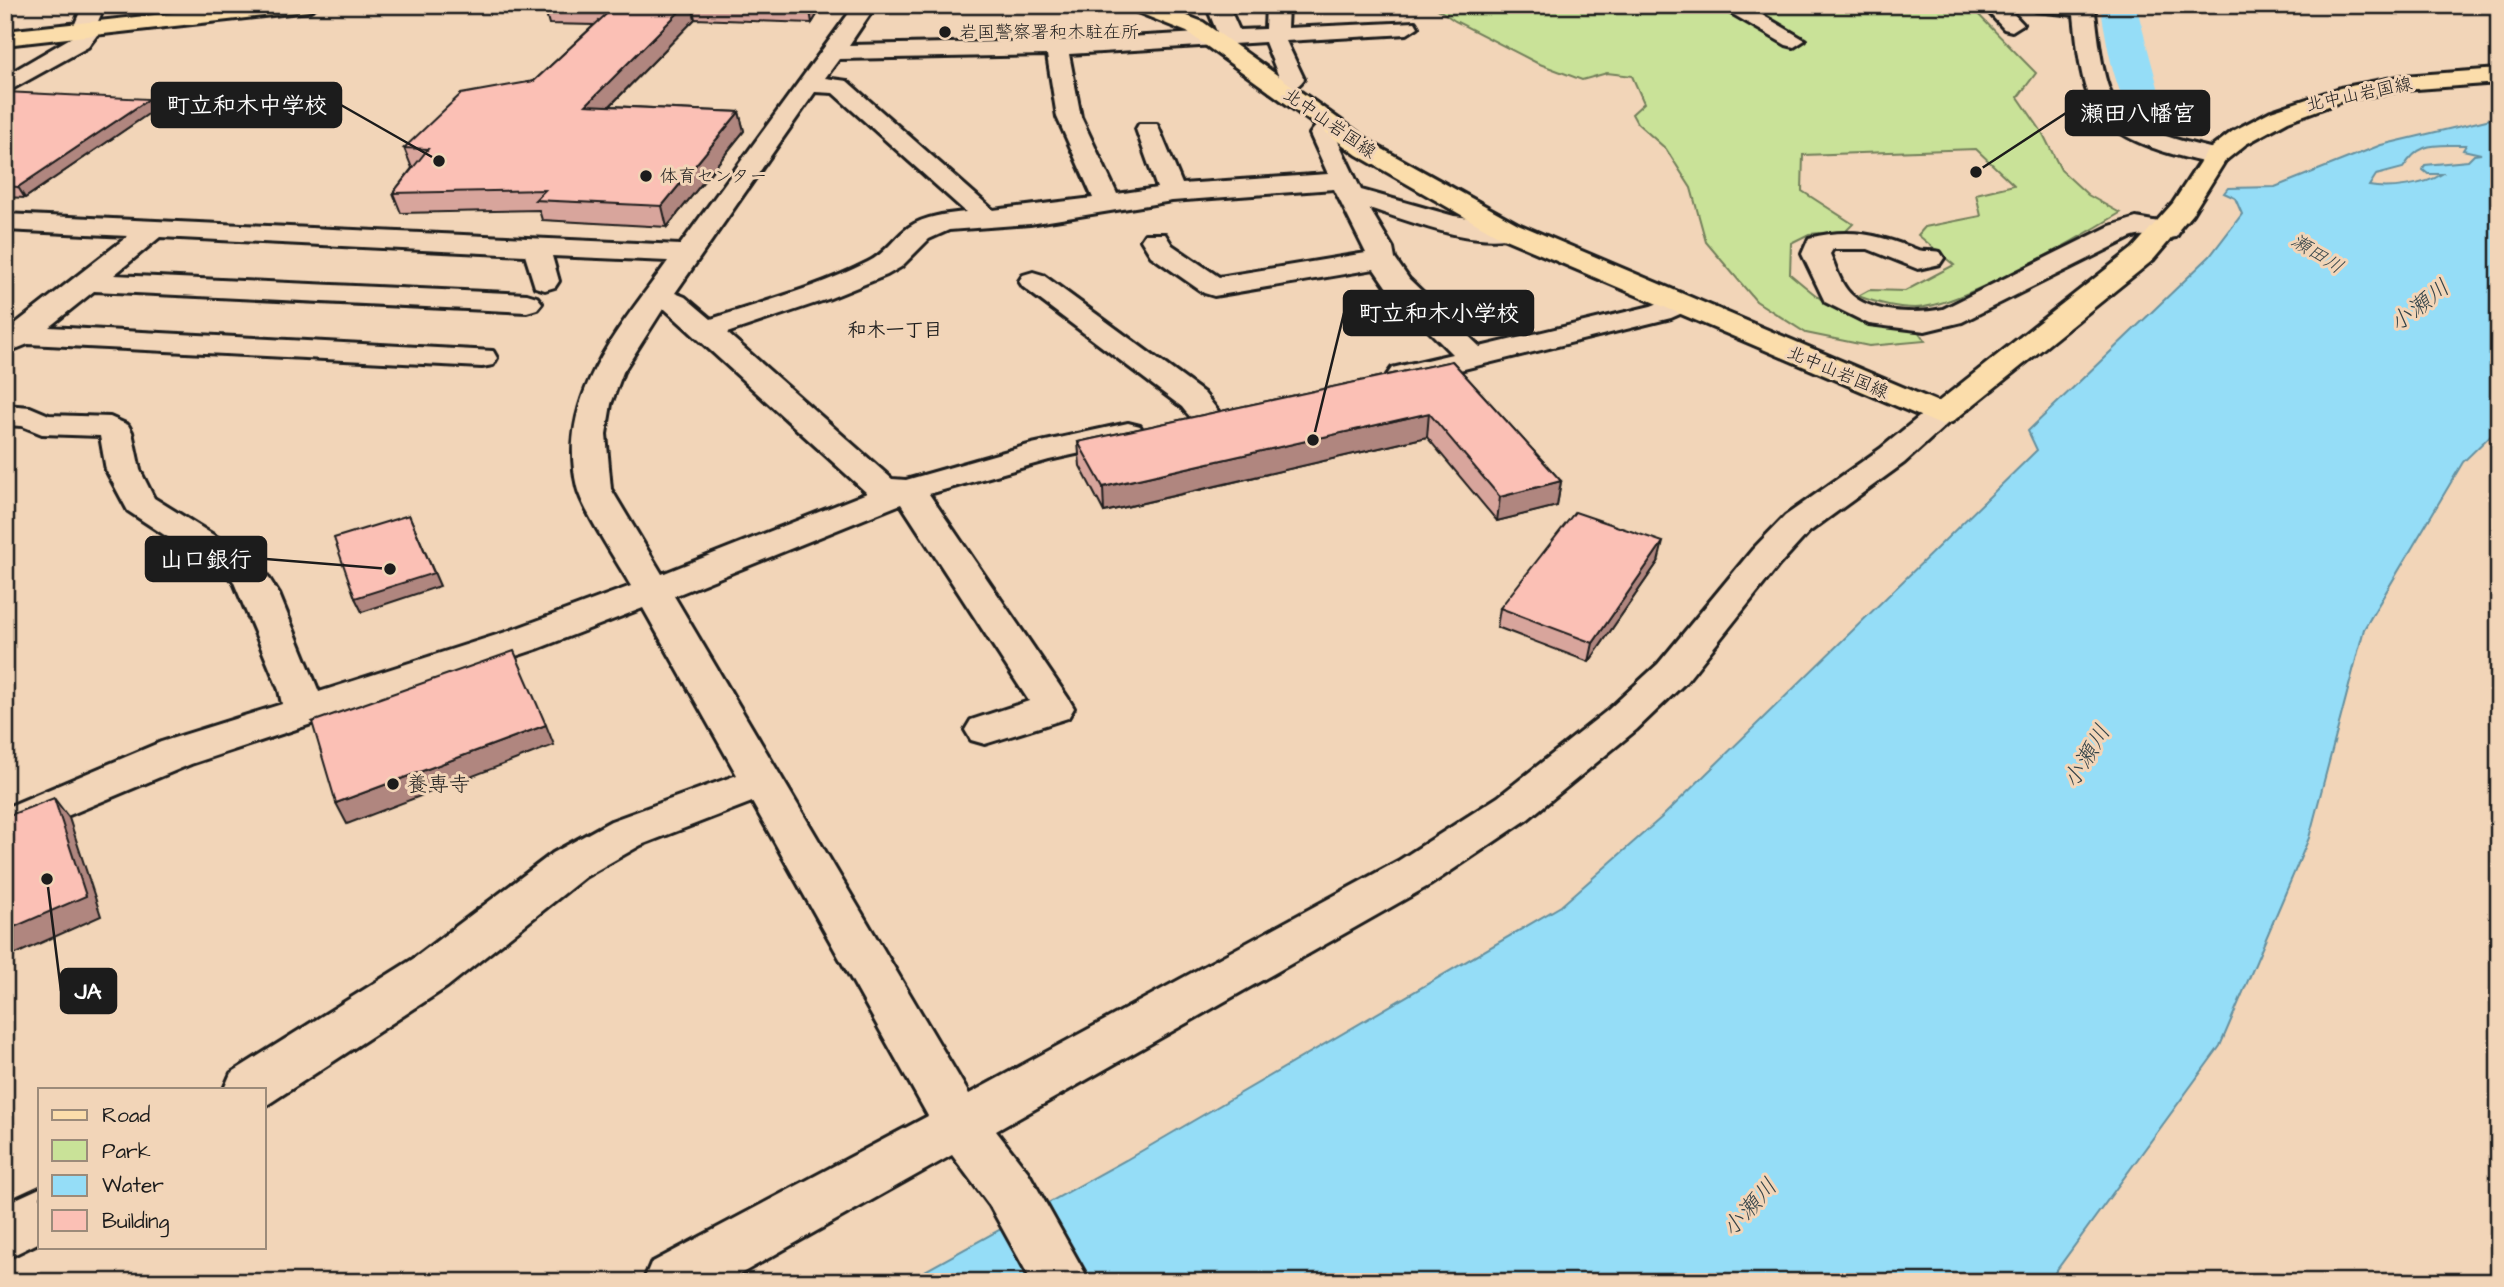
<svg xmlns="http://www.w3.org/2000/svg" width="2504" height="1287" viewBox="0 0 2504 1287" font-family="'Architects Daughter','Klee One',sans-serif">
<rect width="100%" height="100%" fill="#f2d5b8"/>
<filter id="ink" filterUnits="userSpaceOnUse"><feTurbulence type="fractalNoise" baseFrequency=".0143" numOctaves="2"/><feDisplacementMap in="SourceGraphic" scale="14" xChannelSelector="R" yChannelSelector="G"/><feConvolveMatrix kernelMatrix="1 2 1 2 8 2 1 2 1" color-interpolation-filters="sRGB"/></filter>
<g filter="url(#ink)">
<!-- green -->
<path fill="#c9e298" stroke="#727f5a" stroke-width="2" d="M1432,5H1969L2036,73L2018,97L2042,132L2061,170L2088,195L2120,213C2079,238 1960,307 1915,308C1895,308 1877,303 1858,296L1869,290L1905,291L1954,265L1918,235L1925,227L1981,216L1976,194L2014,185L1976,149L1803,155L1802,191L1853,224L1846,231L1809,234L1791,243L1790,274C1841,317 1851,323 1918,331L1925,341L1869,346L1806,333L1756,301L1706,242L1691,188L1666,149L1637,123L1632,114L1644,103L1632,76L1607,73L1582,80L1537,63L1455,21Z"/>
<!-- water -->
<path fill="#95ddf7" stroke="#65909f" stroke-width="2" fill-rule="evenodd" d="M2499,117V427L2463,462L2364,629L2309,838L2220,1046L2048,1282H905L1126,1160L1561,906L1662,817L2037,450L2028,431L2210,256L2242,214L2235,198L2224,193L2228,188L2275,187L2381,145ZM2466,145L2463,150L2481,154L2474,155L2468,161L2425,165L2423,170L2428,174H2442C2426,185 2388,190 2369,186L2376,175L2403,168C2421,140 2435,146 2466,145Z"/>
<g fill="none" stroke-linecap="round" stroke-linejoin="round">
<!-- river -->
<path fill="#95ddf7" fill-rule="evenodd" d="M2100,5H2136L2159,91L2186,122L2180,131C2117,147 2109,48 2100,5Z"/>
<defs>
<g id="minor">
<path d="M83,5H105L96,26L100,31L88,47L5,93V76L72,37L77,31L74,26Z"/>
<path d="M855,5H876L849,45L1057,41L1217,32L1206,5H1228L1239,30L1265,29L1266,5H1288L1287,28L1415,22L1418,27L1407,34L1286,41L1304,79C1296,90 1282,95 1270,92L1266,87L1279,77L1265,42L1069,54L1081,117L1117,194L1157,188L1136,129L1139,124H1157L1182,184L1328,174L1310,134C1318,122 1325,117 1339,121L1342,126L1335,135L1361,190L1454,216L1518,224L1522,230L1518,236C1471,247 1413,222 1369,208L1393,248L1395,259L1409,279L1480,347L1651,306L1679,295L1689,298L1694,304L1689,310L1671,318L1403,384L1392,382L1387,375L1392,368L1452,354L1389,291L1374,269L1214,296L1204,293L1151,256L1141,240L1145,234H1165L1172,245L1219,277L1366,253L1334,189L1172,201L1030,224L949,230L929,239L901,267L887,275L828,299L727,333L892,479L906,480L1032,444L1128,423L1140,426L1144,433L1140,440L1049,460L929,494L1068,698L1074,708L1068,718L985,744L971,740L965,730L971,720L1029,701L901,504L674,596L969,1094L1398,861L1498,797L1608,710L1658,664L1753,549L1785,516L1880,449L1930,408L1941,405L1952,408L1957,415L1904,463L1809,532L1779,565L1686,682L1636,730L1528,819L1430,885L996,1131L1028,1172L1090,1282H1032L990,1206L952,1155L726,1282H643L651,1263L928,1116L752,802L641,845L585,877L447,987L267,1105L264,1106V1089H224L231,1073L413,959L553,853L611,821L737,775L643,608L537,649L191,764L5,842V808L161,742L282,704L279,690L233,580L128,511L106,470L100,436L42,434L22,426L5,425V405L30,407L49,415L110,417L128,425L132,432L140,470L154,498L260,564L279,594L319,692L509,631L631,586C618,563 582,509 577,487C556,397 620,328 668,261L552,256L559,281L555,287L545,290L535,287L525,255L160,237L114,275L527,294L537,297L542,303L537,309L527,312L94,291L49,327L493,351L497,358L493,365L482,367L28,344L13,350L5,348V332L128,236L5,230V214L680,245ZM1047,55L1057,117L1093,198L993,210L847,81L825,78L839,59ZM815,92L833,93L966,212C946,214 925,216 909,227C894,238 885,254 868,262C819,287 763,302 711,319L685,297L675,293ZM663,309H665L867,493L662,574L611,489L606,434L611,404L623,372Z"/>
<path d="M1717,5H1745L1805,40L1794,47L1786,45Z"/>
<path d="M1982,5H2005L2023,24L2012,31L2004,29Z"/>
<path d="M2026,5H2094C2098,32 2101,83 2117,105C2138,135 2191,142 2224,152L2228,157L2224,162L2215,165C2172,154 2105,142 2088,95C2079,70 2077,41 2074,15L2036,11Z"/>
<path d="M2136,218L2176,225L2180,231L2176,237C2160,241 2145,232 2130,238L1962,322L1925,331L1869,324L1825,302L1802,254L1809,238C1851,227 1879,235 1918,250C1925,252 1932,250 1940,252L1944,258L1940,264L1918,269L1868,249H1833L1830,254C1835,265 1839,280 1847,290C1866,314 1916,315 1943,309L2110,226Z"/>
<path d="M1033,272L1043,275L1204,393L1222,416L1217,423C1199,428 1193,421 1182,407L1023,287L1019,281L1023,275Z"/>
<path d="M40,1188V1242L5,1259V1204Z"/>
</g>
<g id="major">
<path d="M248,5H319L309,11L5,45V31Z"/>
<path d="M1130,5H1159L1203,22L1375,145L1518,224L1938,402L2133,248L2173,203L2207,151L2233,131L2271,111L2340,88L2403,76L2499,69V83L2403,90L2345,100L2288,121L2246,144L2225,161L2192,214L2153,260L1952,422L1941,425L1498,236L1357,155L1187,32L1132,10Z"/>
</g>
</defs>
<!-- minor casing -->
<use href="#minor" stroke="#1c1c1c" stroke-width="6"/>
<!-- major casing -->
<use href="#major" stroke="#1c1c1c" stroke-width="6"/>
<!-- minor -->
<use href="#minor" fill="#f2d5b8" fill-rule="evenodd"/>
<!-- major -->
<use href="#major" fill="#fbddab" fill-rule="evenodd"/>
</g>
<!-- wall -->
<g fill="#d8a59c" stroke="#1c1c1c" stroke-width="2">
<path d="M545,5H823L812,23L695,19L610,106L739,112L744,131L667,227L542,220L539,210L401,213L393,193L412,168L404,148L534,81L594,25L549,24L544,6Z"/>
<path d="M5,92L154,110L25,198L5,197Z"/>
<path d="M1452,361L1561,481L1557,506L1497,521L1427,437L1104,512L1080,466L1078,442Z"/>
<path d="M1658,562L1589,662L1497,627L1500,608Z"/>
</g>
<!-- shaded-wall -->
<g fill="#b0867f" stroke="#1c1c1c" stroke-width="2">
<path d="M686,5H692L695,19L592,124L586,105Z"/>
<path d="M809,5H823L812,23Z"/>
<path d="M149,99L154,110L25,198L18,187Z"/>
<path d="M739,112L744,131L667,227L662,206Z"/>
<path d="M1429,413L1427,437L1104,512L1103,487Z"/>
<path d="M1561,481L1557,506L1497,521L1500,497Z"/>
<path d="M409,515L440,586L362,612L355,598Z"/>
<path d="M1663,542L1658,562L1589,662L1593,643Z"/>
<path d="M546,725L554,745L347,824L336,803Z"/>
<path d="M54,798L69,818L101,916L5,959V931Z"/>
</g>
<!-- building -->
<g fill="#fbc0b5" stroke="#1c1c1c" stroke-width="2">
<path d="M545,5H686L586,105L739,112L662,206L535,200L545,190L393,193L428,149L404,148L461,94L534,81L613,8L544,6Z"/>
<path d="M5,92L149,99L18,187L5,186Z"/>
<path d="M1452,361L1561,481L1500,497L1429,413L1103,487L1078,442Z"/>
<path d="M1575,512L1663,542L1593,643L1500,608Z"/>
<path d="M409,515L434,573L355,598L334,538Z"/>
<path d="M514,651L546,725L336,803L312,722Z"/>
<path d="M54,798L86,896L5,931V817Z"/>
</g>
</g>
<!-- markers -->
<g fill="#1c1c1c" stroke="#f2d5b8" stroke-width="2.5">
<circle cx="945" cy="32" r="7"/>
<circle cx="646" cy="176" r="7"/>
<circle cx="393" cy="784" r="7"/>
</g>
<g text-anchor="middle" stroke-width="6" stroke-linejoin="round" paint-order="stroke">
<!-- far-poi labels -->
<g font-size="18" fill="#1c1c1c" stroke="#f2d5b8" text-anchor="start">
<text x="959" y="38">岩国警察署和木駐在所</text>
<text x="660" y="182">体育センター</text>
</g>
<!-- far-street labels -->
<g font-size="18" fill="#1c1c1c" stroke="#f2d5b8">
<text transform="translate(2359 94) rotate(-12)" y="6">北中山岩国線</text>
<text transform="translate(1330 123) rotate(35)" y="6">北中山岩国線</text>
<text transform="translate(1838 372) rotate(23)" y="6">北中山岩国線</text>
</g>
<!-- far-water labels -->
<g font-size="19" font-style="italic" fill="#344348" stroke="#f2d5b8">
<text transform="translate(2318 253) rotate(32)" y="7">瀬田川</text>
</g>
<!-- far-neighbourhood labels -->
<g font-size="19" font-weight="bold" fill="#1c1c1c" stroke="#f2d5b8">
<text x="895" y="336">和木一丁目</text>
</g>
<!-- poi labels -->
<g font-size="21" fill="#1c1c1c" stroke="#f2d5b8" text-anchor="start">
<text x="407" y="791">養専寺</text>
</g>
<!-- water labels -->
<g font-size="23" font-style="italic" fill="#344348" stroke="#f2d5b8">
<text transform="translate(2419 305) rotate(-38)" y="8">小瀬川</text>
<text transform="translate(2086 756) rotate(-59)" y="8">小瀬川</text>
<text transform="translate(1749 1207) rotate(-48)" y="8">小瀬川</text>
</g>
</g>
<!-- callouts -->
<path fill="none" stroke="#1c1c1c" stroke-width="2.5" d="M439 161L341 105M1976 172L2066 113M1313 440L1344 313M390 569L266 559M47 879L61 991"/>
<g fill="#1c1c1c" stroke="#f2d5b8" stroke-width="2.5">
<circle cx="439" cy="161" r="7"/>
<circle cx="1976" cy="172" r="7"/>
<circle cx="1313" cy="440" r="7"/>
<circle cx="390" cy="569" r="7"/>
<circle cx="47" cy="879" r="7"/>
</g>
<g fill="#1c1c1c" stroke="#1c1c1c" stroke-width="2.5">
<rect x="152" y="83" width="189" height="44" rx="7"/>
<rect x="2066" y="91" width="143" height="44" rx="7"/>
<rect x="1344" y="291" width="189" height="44" rx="7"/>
<rect x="146" y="537" width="120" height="44" rx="7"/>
<rect x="61" y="969" width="55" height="44" rx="7"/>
</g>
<g font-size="23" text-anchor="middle" font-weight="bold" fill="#fff">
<text x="247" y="113">町立和木中学校</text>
<text x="2138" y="121">瀬田八幡宮</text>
<text x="1439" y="321">町立和木小学校</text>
<text x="206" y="567">山口銀行</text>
<text x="88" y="999">JA</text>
</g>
<!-- margin -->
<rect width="2504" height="1287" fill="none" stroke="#f2d5b8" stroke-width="28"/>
<rect x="14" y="14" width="2476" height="1259" fill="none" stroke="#1c1c1c" stroke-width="2.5" filter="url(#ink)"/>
<!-- legend -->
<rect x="38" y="1088" width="228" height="161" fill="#f2d5b8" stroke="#9c8b7a" stroke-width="2"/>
<rect x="52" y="1110" width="35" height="10" fill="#fbddab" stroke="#9c8b7a" stroke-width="2"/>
<text x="102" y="1122" font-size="21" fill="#1c1c1c">Road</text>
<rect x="52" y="1140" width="35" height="21" fill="#c9e298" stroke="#9c8b7a" stroke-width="2"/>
<text x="102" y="1158" font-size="21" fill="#1c1c1c">Park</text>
<rect x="52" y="1175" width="35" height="21" fill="#95ddf7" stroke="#9c8b7a" stroke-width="2"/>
<text x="102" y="1192" font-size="21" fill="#1c1c1c">Water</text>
<rect x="52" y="1210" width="35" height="21" fill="#fbc0b5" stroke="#9c8b7a" stroke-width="2"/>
<text x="102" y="1228" font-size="21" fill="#1c1c1c">Building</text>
</svg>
